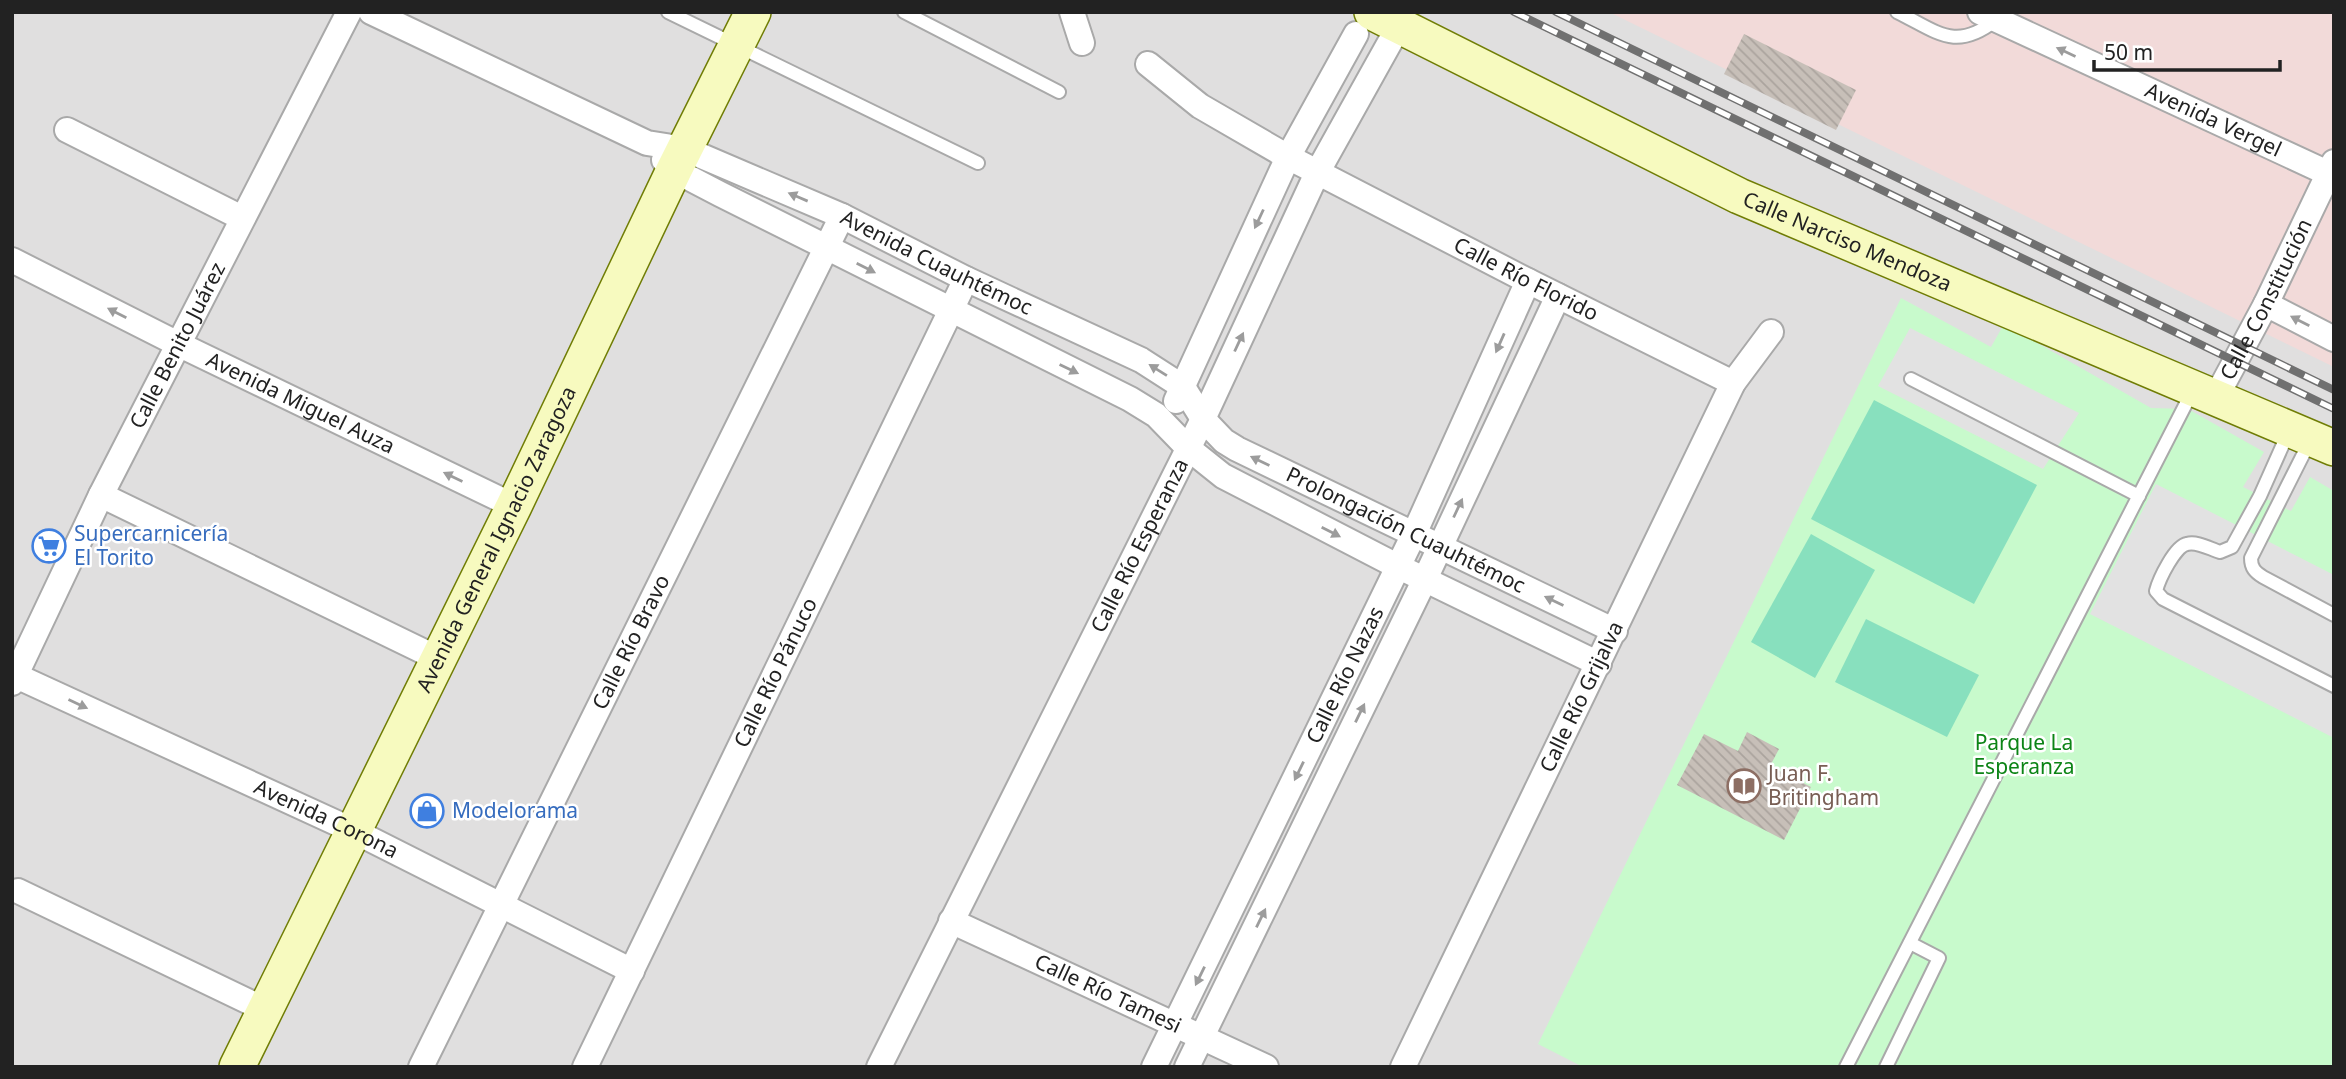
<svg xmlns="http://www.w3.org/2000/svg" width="2346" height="1079" viewBox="0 0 2346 1079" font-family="'Noto Sans',sans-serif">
<defs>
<pattern id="building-back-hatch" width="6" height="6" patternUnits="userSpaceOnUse" patternTransform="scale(1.75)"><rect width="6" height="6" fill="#c7bfb8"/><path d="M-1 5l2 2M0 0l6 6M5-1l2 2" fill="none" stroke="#aba49e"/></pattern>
</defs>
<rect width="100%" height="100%" fill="#f2efe9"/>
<!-- residential -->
<rect fill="#e0dfdf" x="12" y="12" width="2322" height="1055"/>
<!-- commercial -->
<path fill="#f2dad9" d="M1609,12H2334V367Z"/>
<!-- park -->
<path fill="#c8facc" d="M1901,298L1991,347L2004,324L2151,408L2188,409L2264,452L2243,487L2291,511L2310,477L2334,491V1067H1583L1538,1044Z"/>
<!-- pitch -->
<g fill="#88e0be">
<path d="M1874,400L2037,485L1974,604L1811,519Z"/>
<path d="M1811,534L1875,570L1815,678L1751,642Z"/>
<path d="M1866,619L1979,675L1947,737L1835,682Z"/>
</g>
<!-- parking -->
<g fill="#e2e2e2">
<path d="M1910,328L2079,413L2043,469L1878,386Z"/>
<path d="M2156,484L2334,575V738L2090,614Z"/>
</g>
<!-- building -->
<g fill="url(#building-back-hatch)">
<path d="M1744,34L1856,90L1836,130L1724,74Z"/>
<path d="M1747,732L1779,749L1770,766L1811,787L1784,840L1677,785L1704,734L1738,751Z"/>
</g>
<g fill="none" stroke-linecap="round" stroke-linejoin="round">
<defs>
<g id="lane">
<path d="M668,12L978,163"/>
<path d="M904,12L1059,92"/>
<path d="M1897,12C1938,32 1955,52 1996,20"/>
<path d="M1911,379L2139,496"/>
<path d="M2289,431L2260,496L2232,547L2220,552C2210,549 2197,541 2187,544C2175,546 2159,579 2156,591L2163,599L2334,686"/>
<path d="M2310,441L2251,558C2251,568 2255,572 2263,577L2334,615"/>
<path d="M1846,1067L2193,390"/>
<path d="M1886,1067L1939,958L1910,943"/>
</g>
<g id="street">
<path id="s1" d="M371,12L647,143L685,149L842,216L966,279L1141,360L1183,387L1203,419L1224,441L1237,449L1615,631"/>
<path d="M1072,12L1082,43"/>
<path id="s2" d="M1980,12L2334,176"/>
<path id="s3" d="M1148,64L1200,106L1288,157L1528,281L1733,383"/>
<path d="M67,130L242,218"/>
<path d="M664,160L674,170L720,194L1130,399L1156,415L1188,448L1223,476L1397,566L1599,664"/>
<path id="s4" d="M12,260L178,344L514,506"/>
<path d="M2266,304L2334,339"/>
<path id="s5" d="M2215,399L2266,304L2334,162"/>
<path d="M1176,401L1288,157L1356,34"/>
<path d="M101,495L439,659"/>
<path id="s6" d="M12,674L354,831L632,971"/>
<path id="s7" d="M12,683L101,495L349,12"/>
<path d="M18,891L266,1010"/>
<path id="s8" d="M951,921L1266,1067"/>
<path id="s9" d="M421,1067L842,216"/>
<path id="s10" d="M585,1067L966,279"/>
<path id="s11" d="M879,1067L1203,419L1317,173L1399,26"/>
<path id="s12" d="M1154,1067L1414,534L1528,281"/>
<path d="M1187,1067L1425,579L1558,296"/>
<path id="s13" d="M1403,1067L1733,383L1771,332"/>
</g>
<g id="secondary">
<path id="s14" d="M1372,12L1739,196L2334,448"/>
<path id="s15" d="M237,1067L514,506L674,170L753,12"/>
</g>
</defs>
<!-- lane casing -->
<use href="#lane" stroke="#a9a9a9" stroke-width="16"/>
<!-- street casing -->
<use href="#street" stroke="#a9a9a9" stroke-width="28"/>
<!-- secondary casing -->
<use href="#secondary" stroke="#707d05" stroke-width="38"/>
<!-- lane -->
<use href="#lane" stroke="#fff" stroke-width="12"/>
<!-- street -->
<use href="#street" stroke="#fff" stroke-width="24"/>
<!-- secondary -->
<use href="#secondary" stroke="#f7fabf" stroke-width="35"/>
<defs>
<g id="rail">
<path d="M1514,12L2334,409"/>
<path d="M1556,12L2334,390"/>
</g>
</defs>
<!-- rail casing -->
<use href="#rail" stroke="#707070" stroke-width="8"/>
<!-- rail -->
<use href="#rail" stroke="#fff" stroke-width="5" stroke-dasharray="16" stroke-linecap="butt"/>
</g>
<!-- one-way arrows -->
<defs><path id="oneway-solid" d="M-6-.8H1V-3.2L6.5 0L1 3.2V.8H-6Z" transform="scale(1.75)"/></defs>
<g fill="#9c9c9c">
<use href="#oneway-solid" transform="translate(2066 52) rotate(-155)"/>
<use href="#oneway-solid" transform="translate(798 197) rotate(-157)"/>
<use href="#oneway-solid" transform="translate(1259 219) rotate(115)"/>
<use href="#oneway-solid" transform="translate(866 268) rotate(27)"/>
<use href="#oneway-solid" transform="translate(117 313) rotate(-153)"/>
<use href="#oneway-solid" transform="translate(2300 321) rotate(-153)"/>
<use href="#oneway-solid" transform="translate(1239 342) rotate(-65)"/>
<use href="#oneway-solid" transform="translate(1500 343) rotate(114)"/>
<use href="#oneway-solid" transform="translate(1069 369) rotate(26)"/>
<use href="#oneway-solid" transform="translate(1158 370) rotate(-148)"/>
<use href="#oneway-solid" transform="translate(1260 461) rotate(-154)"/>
<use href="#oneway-solid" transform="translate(453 477) rotate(-154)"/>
<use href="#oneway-solid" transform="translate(1458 508) rotate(-65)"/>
<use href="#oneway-solid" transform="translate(1331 532) rotate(27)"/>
<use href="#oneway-solid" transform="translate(1554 601) rotate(-154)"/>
<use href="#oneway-solid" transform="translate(78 704) rotate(25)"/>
<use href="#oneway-solid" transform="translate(1360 713) rotate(-64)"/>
<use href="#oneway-solid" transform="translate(1299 771) rotate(116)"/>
<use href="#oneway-solid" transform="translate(1261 918) rotate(-64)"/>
<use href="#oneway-solid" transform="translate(1200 976) rotate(116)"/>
</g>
<!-- icons -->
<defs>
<symbol id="supermarket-ring" viewBox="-11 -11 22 22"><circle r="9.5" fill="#fff" stroke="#3f7fe0" stroke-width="1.5"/><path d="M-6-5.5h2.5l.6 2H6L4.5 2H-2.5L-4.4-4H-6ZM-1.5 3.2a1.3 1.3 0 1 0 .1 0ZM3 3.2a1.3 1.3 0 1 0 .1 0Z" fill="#3f7fe0"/></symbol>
<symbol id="library-ring" viewBox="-11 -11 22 22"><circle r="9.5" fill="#fff" stroke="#8d6e63" stroke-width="1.5"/><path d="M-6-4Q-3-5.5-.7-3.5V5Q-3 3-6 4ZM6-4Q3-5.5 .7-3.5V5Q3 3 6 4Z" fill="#8d6e63"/></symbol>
<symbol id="shop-ring" viewBox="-11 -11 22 22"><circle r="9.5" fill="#fff" stroke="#3f7fe0" stroke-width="1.5"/><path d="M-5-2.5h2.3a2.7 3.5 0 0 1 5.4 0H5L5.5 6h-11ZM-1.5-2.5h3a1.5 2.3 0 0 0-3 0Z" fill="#3f7fe0"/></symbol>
</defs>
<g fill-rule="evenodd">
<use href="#supermarket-ring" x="30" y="527" width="38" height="38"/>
<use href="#library-ring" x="1725" y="767" width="38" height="38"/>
<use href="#shop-ring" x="408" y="792" width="38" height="38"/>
</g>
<g text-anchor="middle" stroke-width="5" stroke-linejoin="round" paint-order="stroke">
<!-- street labels -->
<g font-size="21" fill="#222" stroke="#fff">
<text dy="7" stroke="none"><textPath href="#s2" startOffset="257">Avenida Vergel</textPath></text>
<text dy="7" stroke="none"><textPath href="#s14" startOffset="528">Calle Narciso Mendoza</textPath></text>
<text dy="7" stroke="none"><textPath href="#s1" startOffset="620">Avenida Cuauhtémoc</textPath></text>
<text dy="7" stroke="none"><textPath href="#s3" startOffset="436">Calle Río Florido</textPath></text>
<text dy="7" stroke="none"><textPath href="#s5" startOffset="112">Calle Constitución</textPath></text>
<text dy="7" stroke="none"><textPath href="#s7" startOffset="376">Calle Benito Juárez</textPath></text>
<text dy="7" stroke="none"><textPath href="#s4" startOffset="322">Avenida Miguel Auza</textPath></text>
<text dy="7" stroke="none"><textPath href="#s1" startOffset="1167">Prolongación Cuauhtémoc</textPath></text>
<text dy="7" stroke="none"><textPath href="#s15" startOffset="588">Avenida General Ignacio Zaragoza</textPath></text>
<text dy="7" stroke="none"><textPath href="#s11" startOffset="583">Calle Río Esperanza</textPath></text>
<text dy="7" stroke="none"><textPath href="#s9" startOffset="474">Calle Río Bravo</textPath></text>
<text dy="7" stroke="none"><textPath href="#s10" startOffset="438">Calle Río Pánuco</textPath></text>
<text dy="7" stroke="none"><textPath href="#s12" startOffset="436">Calle Río Nazas</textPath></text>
<text dy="7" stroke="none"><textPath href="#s13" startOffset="411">Calle Río Grijalva</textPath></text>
<text dy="7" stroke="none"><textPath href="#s6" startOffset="346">Avenida Corona</textPath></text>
<text dy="7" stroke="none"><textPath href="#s8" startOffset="173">Calle Río Tamesi</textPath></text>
</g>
<!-- shop labels -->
<g font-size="21" fill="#366cbe" stroke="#fff" text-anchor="start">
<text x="74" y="541">Supercarnicería<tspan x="74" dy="24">El Torito</tspan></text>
<text x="452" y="818">Modelorama</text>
</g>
<!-- park labels -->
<g font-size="21" fill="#0c8416" stroke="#fff">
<text x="2024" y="750">Parque La<tspan x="2024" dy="24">Esperanza</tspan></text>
</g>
<!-- education labels -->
<g font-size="21" fill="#785e54" stroke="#fff" text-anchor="start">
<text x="1768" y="781">Juan F.<tspan x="1768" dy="24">Britingham</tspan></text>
</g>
</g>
<!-- border -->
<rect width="2346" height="1079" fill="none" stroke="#222222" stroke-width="28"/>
<!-- scale -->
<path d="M2094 60v10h186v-10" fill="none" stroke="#222222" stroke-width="3.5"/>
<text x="2104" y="60" font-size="21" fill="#222222" stroke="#ffffff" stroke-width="5" paint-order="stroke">50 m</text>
</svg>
